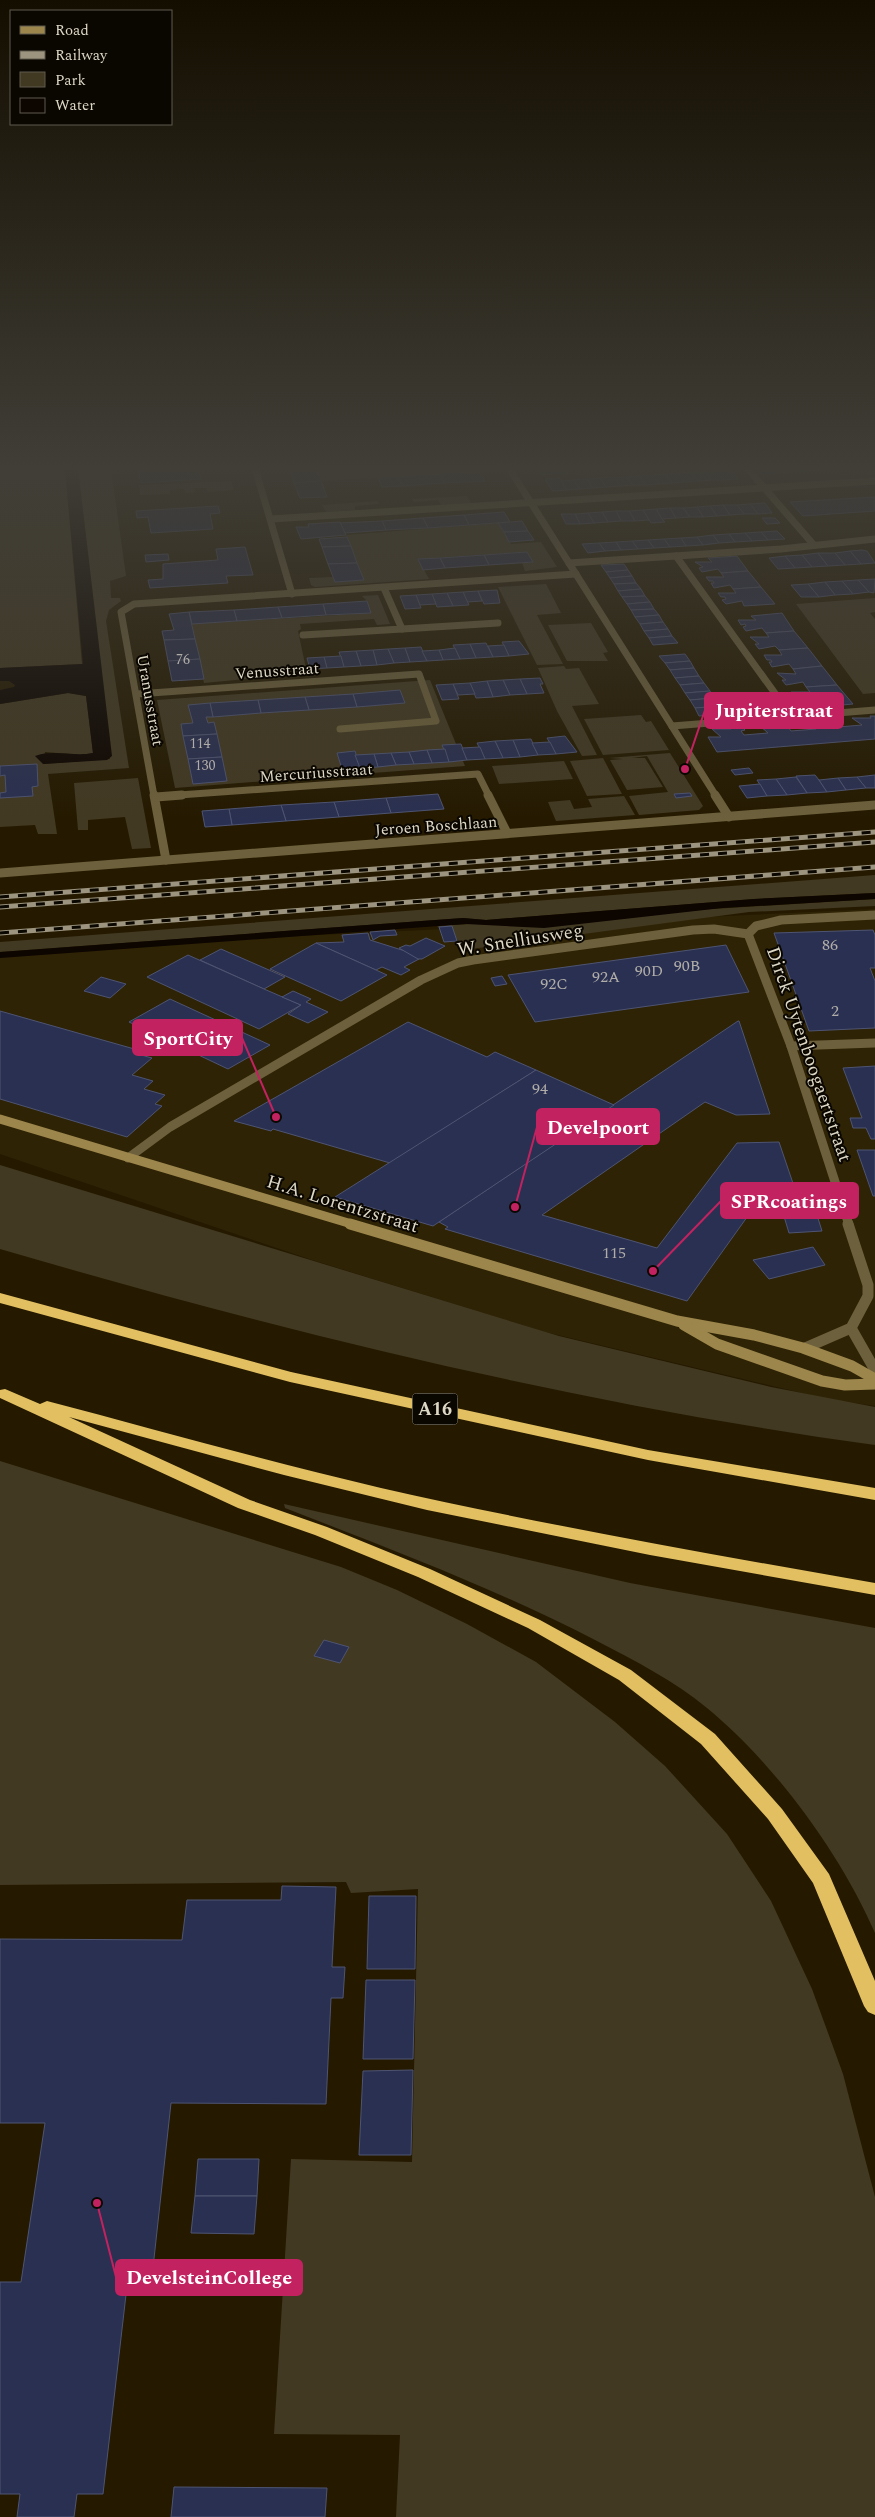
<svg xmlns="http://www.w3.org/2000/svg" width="875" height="2517" viewBox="0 0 875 2517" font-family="Spectral,serif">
<rect width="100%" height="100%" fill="#251a00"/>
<!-- built -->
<path fill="#2e2305" d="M875,909V1406L827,1399L545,1332L312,1260L0,1154V950Z"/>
<!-- green -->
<g fill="#423922">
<path d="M0,468H65L82,664L0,668Z"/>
<path d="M78,468H111L126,576L110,581L111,598H120L121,601L109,610L106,621L129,768L48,774L57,834H38L35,825L0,827V704L68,693L86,696L93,753L81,755L45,752L44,764L110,759Z"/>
<path d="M316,468H495L499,473L479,472L321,481Z"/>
<path d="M231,481L234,490L208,492L206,488H194L195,492L185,493L184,489L170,490V494L140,495L139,485Z"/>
<path d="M467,496L471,503L441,505L438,500L414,502L412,499Z"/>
<path d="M378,501L379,504L355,506V510L326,512L322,505Z"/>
<path d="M498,523L511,544L541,542L557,567L525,571L522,563L533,562L527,552L418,559L429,579L315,587L311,585L309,578L333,577L335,582L364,580L346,535Z"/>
<path d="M546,584L561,613L537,615L563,664L537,665L498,587Z"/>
<path d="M378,595L390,624L377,625L374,619L300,624L301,629L298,631L307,673L204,683L192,624L370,613L367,601L362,596Z"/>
<path d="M875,598V612L870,613L875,619V693L863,694L796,604Z"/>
<path d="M591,623L608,652L603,653L608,661H567L548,625Z"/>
<path d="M564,666L566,669L579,668L599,704L572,706L597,755L582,756L557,711L538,668Z"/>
<path d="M430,680L465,766L175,788L157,700Z"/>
<path d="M641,715L646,722L651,721L669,750L603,755L584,719Z"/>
<path d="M670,753L703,806L699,810L639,815L629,796L668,792L647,756L632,758H645L663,787L627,790L610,760L623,759L609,758Z"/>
<path d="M603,758L622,794L587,796L570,761Z"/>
<path d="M564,761L573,779L499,784L492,766Z"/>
<path d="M138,778L151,848L132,849L125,817L88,820V830H78L74,783Z"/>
<path d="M624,796L635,815L556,821L548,802L570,800L574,809L592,807L588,799Z"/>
<path d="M875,875V893L754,899L486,920L463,918L0,952V942Z"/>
<path d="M875,899V906L749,912L471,949L437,926Z"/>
<path d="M0,1165L559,1336L771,1387L875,1407V1445C578,1404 287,1333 0,1249Z"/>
<path d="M0,1461L341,1567L397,1590L467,1624L536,1662L615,1722L665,1766L727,1834L771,1901L812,1989L843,2074L875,2197V2517H396L400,2435L274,2434L291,2159L412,2162L418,1889L351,1893L346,1882L0,1885Z"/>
<path d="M284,1504L630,1583L875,1628V1933C841,1854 774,1763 707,1708C675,1681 635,1661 597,1641C497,1589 390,1549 285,1508Z"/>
</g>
<!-- water -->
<g fill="#0d0500">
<path d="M65,468H78L112,756L107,760L43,764L35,756C54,749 74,757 93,753L86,696L68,693L0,704V690L14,687L15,685L9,681H0V668L83,664Z"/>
<path d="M875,893V899L722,908L544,928L466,924L0,958V952L463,918L486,920L754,899Z"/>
</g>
<!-- building -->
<g fill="#2a3051" stroke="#4e5472">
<path d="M128,468H198L201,479L141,483L138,469Z"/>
<path d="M289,468H316L321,481L294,483Z"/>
<path d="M538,468H565L568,473L542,475Z"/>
<path d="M755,468H856L760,474Z"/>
<path d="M731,470L738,479L724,480L717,471Z"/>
<path d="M717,471L724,480H711L704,472Z"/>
<path d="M479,472L485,481L444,483L439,474Z"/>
<path d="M691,472H704L711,480L698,481Z"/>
<path d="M691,472L698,481L685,482L678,473Z"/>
<path d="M678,473L685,482L672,483L665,474Z"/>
<path d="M439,474L444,483L403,486L398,477Z"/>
<path d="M665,474L672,483L659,484L652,475Z"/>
<path d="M652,475L659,484L646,485L639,476Z"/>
<path d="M639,476L646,485H633L626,477Z"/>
<path d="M398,477L403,486L382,487L378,478Z"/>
<path d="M613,477H626L633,485L620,486Z"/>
<path d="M613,477L620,486L606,487L600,478Z"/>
<path d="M560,478L567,490L553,491L545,479Z"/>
<path d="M600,478L606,487L593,488L587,479Z"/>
<path d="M587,479L593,488L580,489L574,480Z"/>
<path d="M574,480L580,489L567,490L561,481Z"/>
<path d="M321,481L327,497L300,498L294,483Z"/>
<path d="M875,497V511L803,516L790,502Z"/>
<path d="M765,503L772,513L758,514L750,504Z"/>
<path d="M750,504L758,514H744L737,505Z"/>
<path d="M723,505H737L744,514L730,515Z"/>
<path d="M723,505L730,515L717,516L710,506Z"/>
<path d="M218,506L220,513L210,514L213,529L151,533L148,517L137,518L136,511Z"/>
<path d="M710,506L717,516L703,517L697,507Z"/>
<path d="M697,507L703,517H690L683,508Z"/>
<path d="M670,508L676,518L662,519L656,509Z"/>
<path d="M670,508H683L690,517L676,518Z"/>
<path d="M656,509L662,519L665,522L651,523L643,510Z"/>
<path d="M643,510L649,520L635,521L629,511Z"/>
<path d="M616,511H629L635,521H621Z"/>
<path d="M616,511L621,521L608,522L602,512Z"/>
<path d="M504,512L510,522L469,525L464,515Z"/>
<path d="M602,512L608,522L594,523L588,513Z"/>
<path d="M588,513L594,523L580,524L575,514Z"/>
<path d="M561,514H575L580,524H566Z"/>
<path d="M464,515L469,525L428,528L423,518Z"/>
<path d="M423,518L428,528L386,530L382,521Z"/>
<path d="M762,518H775L780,523L767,524Z"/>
<path d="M382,521L386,530L345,533L340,523Z"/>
<path d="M522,521L528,531L504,532L498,523Z"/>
<path d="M340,522L346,535L301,539L296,527H309L308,524Z"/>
<path d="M528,531L534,540L509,542L504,532Z"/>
<path d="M777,531L785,539L768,540L761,532Z"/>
<path d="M761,532L768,540L752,541L745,533Z"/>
<path d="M745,533L752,541L735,542L729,534Z"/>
<path d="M729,534L735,542L719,543L713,535Z"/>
<path d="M713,535L719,543L703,545L697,537Z"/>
<path d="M347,537L351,546L322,547L319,539Z"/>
<path d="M697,537L703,545L686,546L681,538Z"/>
<path d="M681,538L686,546L670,547L664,539Z"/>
<path d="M664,539L670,547L654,548L648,540Z"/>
<path d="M648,540L654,548L638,549L632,541Z"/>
<path d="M632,541L638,549L621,550L616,542Z"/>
<path d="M616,542L621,550L605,551L599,543Z"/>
<path d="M599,543L605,551L588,553L582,544Z"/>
<path d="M351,546L357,563L328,564L322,547Z"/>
<path d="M245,547L253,575L226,576L228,583L150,588L148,580L163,579V564L218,560L216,549Z"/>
<path d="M862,550L867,551L875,563L861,564L850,551Z"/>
<path d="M850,551L861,564L845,565L835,553Z"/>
<path d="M527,552L533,562L489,565L484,555Z"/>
<path d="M818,553L828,566L812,567L802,555Z"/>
<path d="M818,553H835L845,565L828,566Z"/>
<path d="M168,554L169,560L146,562L145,555Z"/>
<path d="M484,555L489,565L445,568L440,558Z"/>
<path d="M802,555L812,567L795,568L785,556Z"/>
<path d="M737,556L748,571L721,573L718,569L702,572L699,568L703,567L695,562H712L708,558Z"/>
<path d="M785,556L795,568L778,569L769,558Z"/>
<path d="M440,558L445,568L423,570L418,559Z"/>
<path d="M357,563L364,580L335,582L328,564Z"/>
<path d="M624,564L628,570L606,572L601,565Z"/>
<path d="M628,570L632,576L610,578L606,572Z"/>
<path d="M748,571L761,587L733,589L730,585L714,588L711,583H714L713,581H709L706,577H724L721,573Z"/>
<path d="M632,576L636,583L614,584L610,578Z"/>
<path d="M875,579L874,593L869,592L858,580Z"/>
<path d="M858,580L869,592L853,594L842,581Z"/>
<path d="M842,581L853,594L835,595L825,582Z"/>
<path d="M825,582L835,595L819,597L808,584Z"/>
<path d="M636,583L641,589L618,591L614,584Z"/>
<path d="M808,584L819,597H801L791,585Z"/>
<path d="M761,587L775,604L744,606L742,601L726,604L722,600L726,599L725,597H721L718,593H736L733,589Z"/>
<path d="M641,589L645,596L622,597L618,591Z"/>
<path d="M497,590L500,603L484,604L478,591Z"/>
<path d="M478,591L482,601L467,602L463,592Z"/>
<path d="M463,592L469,605L453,606L447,593Z"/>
<path d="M447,593L453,606L437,607L432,594Z"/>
<path d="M432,594L436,604L420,605L416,595Z"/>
<path d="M416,595L421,608L405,609L400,596Z"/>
<path d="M645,596L650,602L627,604L622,597Z"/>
<path d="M367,601L371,613L326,615L323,604Z"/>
<path d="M650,602L654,609L631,610L627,604Z"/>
<path d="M323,604L326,615L282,618L278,607Z"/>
<path d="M278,607L282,618L237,621L234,610Z"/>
<path d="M654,609L659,615L635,617L631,610Z"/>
<path d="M234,610L237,621L192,624L189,612Z"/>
<path d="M189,612L195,639L164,640L162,631L174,630L169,614Z"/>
<path d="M782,613L794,631L766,633L762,628L746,631L743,627L746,626L745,624L741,625L738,620H756L751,616Z"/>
<path d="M659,615L663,622L640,624L635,617Z"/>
<path d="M663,622L668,629L644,631L640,624Z"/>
<path d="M668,629L672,636L649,638L644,631Z"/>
<path d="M794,631L808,648L779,650L775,646L759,649L755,644H759L750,637H769L766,633Z"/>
<path d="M672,636L678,643L653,645L649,638Z"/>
<path d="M195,639L200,659L168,661L164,640Z"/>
<path d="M519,641L529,654L509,656L502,642Z"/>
<path d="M486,643L493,657L476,658L470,644Z"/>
<path d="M470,644L476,658L460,659L453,645Z"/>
<path d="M504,645L509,656L493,657L488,646Z"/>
<path d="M421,647L427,661L410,662L405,648Z"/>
<path d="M405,648L410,662L394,663L388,649Z"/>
<path d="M455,648L460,659L443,660L439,650Z"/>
<path d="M808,648L822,666L793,669L789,664L772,667L769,662H772L771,660H767L764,655H782L779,650Z"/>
<path d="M388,649L394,663L377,665L373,650Z"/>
<path d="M373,650L377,665L361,666L356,651Z"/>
<path d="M439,650L443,660L427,661L422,651Z"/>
<path d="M356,651L361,666L344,667L339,652Z"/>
<path d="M685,654L690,661L665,663L659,656Z"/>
<path d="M341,656L344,667L327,668L324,657Z"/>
<path d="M324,657L327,668L310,669L307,658Z"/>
<path d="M200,659L204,679L172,681L168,661Z"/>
<path d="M690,661L694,668L670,670L665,663Z"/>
<path d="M822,666L837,685L806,687L803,682L786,685L782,680H786L777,673L796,674L793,669Z"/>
<path d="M694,668L699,676L675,678L670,670Z"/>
<path d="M699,676L704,683L680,685L675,678Z"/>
<path d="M540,678L543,684H540L544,693L527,694L520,679Z"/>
<path d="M520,679L527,694L510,695L503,680Z"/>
<path d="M503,680L510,695L493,697L487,681Z"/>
<path d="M487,681L493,697L476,698L470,683Z"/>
<path d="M470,683L475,694L458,695L453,684Z"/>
<path d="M704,683L710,691L685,693L680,685Z"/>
<path d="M453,684L459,699L442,700L436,685Z"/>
<path d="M837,685L853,704L820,707L817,701L800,704L796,699H800L794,697L791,692H810L806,687Z"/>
<path d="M400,690L405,703L357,707L353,694Z"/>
<path d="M710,691L714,698L690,700L685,693Z"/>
<path d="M353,694L357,707L309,710L305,697Z"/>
<path d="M305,697L309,710L261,713L258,700Z"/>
<path d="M714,698L720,706L695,708L690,700Z"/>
<path d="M258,700L261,713L213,717L210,703Z"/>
<path d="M210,703L213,717H206L208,723L214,722L217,734L183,736L181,724L193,723L188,705Z"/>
<path d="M720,706L726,714L699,716L695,708Z"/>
<path d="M870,716H875V739L717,752L708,737H721L712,729H731L730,728L742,727L745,730L741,731L744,735L768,733L759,725H778L777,724L789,723L792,727H788L791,731L816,729L806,721L825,722L824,720L836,719L838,723H835L838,727L862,725L852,718H871Z"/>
<path d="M217,734L222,757L188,759L183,736Z"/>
<path d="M565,736L577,752L556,754L547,738Z"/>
<path d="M531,739L538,755L520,757L513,740Z"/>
<path d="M513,740L520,757L503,758L495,741Z"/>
<path d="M495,741L503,758L485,759L477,743Z"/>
<path d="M550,742L556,754L538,755L532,743Z"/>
<path d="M461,744L467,760L449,762L442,745Z"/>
<path d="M480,747L485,759L467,760L462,748Z"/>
<path d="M445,749L449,762L432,763L427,750Z"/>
<path d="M427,750L432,763L414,764L409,752Z"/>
<path d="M355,751L360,768L342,769L337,753Z"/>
<path d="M409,752L414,764L396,765L391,753Z"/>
<path d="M391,753L396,765L378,767L374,754Z"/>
<path d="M374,754L378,767L360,768L355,755Z"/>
<path d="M222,757L227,781L193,784L188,759Z"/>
<path d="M37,764L38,786L32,787L33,796L0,798V793L6,792L5,775L0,776V766Z"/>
<path d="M749,768L753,773L735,775L731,770Z"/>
<path d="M815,775L819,780L827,792L807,793L796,776Z"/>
<path d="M875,775V788H866L857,777Z"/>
<path d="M796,777L807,793L787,795L776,779Z"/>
<path d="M857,777L866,788L846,790L838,778Z"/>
<path d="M838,778L846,790L827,792L819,780Z"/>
<path d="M776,779L787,795L767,796L757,780Z"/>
<path d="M760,784L767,796L747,798L739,786Z"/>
<path d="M690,793L692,796L676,798L674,794Z"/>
<path d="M438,794L444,809L391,813L386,798Z"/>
<path d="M386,798L391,813L339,817L334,802Z"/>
<path d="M334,802L339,817L286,821L281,805Z"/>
<path d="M281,805L286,821L232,825L229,809Z"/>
<path d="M229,809L232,825L205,827L202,811Z"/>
<path d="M452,926L457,941L444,942L439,927Z"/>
<path d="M395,930L397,935L380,936L373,940L370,932Z"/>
<path d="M873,930L875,935V968H870L875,981V1028L809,1031L774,933Z"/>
<path d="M368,933L370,940L405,951L419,959L404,967L410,970L401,975L382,967L376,970L316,943L344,942L342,935Z"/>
<path d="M426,938L445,946L422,959H418L399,948L406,945L410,946Z"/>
<path d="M316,943L376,970L387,975L341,1001L270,969Z"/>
<path d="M726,945L749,992L535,1022L508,975Z"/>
<path d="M221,949L285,977L264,989L200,960Z"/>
<path d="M188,955L264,989L301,1005L259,1029L147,977Z"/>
<path d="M502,976L507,984L495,986L491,978Z"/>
<path d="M101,977L126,984L110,998L84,991Z"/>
<path d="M293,991L311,999L306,1002L328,1012L308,1023L288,1014L301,1005L282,997Z"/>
<path d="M170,999L270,1045L228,1069L129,1022Z"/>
<path d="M0,1011L145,1052L141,1055L152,1058L132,1075L153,1081L144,1089L165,1095L155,1104L162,1106L127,1137L0,1099Z"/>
<path d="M738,1021H739L770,1114L736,1115L705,1102L542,1215L657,1248L737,1143L779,1142L800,1204L755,1206L687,1301L445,1229L448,1227L439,1222Z"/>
<path d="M408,1022L487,1057L495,1052L536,1070L390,1163L273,1129L271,1131L234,1121Z"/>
<path d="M875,1066V1139H871L866,1128H853L850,1118H862L843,1068Z"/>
<path d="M536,1070L614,1105L433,1226L335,1197Z"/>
<path d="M857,1150H875V1196H873Z"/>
<path d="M816,1212L822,1231L789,1233L783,1213Z"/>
<path d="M813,1247L825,1265L769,1279L753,1260Z"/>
<path d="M324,1640L349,1647L340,1663L314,1656Z"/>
<path d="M282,1886L336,1887L332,1967H345L343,1998H331L326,2104L171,2103L151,2286H127L103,2494H77L74,2517H17L20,2494H0V2282H21L45,2123H0V1939L182,1940L187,1900H281Z"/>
<path d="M369,1896H416L415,1969H367Z"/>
<path d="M366,1980H415L413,2059H363Z"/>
<path d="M413,2070L411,2155H359L363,2071Z"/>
<path d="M198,2159H259L257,2196H195Z"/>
<path d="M195,2196H257L254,2234L191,2233Z"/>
<path d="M174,2487L327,2488L325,2517H171Z"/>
</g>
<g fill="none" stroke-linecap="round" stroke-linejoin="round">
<!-- street-far2 -->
<g stroke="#6d603c" stroke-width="7">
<path d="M255,468L292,594"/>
<path d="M509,468L716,796"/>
<path d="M747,468L813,544"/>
<path d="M271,519L875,481"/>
<path d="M676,556L792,717"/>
<path d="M569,563L781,549L875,539"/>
<path d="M402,629L498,623"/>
<path d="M303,635L402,629L384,588"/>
<path d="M137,694L419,674L436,721L340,729"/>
<path d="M672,726L875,710"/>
<path d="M154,796L121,612L134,604L576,574"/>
<path d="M165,796L478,774L489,796"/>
</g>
<!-- street-far1 -->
<g stroke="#6d603c" stroke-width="9">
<path d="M154,795L166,860"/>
<path d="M488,795L507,833"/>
<path d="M715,795L729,817"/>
<path d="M156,797L182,795"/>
<path d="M0,873L875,805"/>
<path d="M748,934L791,1046L849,1225"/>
<path d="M748,934L756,926L781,920L875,915"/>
<path d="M791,1046L875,1043"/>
<path d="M128,1158L170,1127L421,980L458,963L473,960L693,930L714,929L748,934"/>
</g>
<!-- street -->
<g stroke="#6d603c" stroke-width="11">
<path d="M851,1328L875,1370"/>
<path d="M805,1348L851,1328L868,1296V1285L848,1224"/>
</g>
<!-- secondary-far1 -->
<path stroke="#9c864c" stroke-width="9" d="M0,1119L355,1225"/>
<!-- secondary -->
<g stroke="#9c864c" stroke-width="11">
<path d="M350,1224L677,1321L754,1335L803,1348L852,1366L875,1379"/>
<path d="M684,1325L717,1344L822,1381L845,1385L875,1384"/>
</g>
<!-- highway -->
<g fill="#e2bf61" fill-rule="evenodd">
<path d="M0,1293L291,1372L648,1450L875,1488V1500L648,1460L290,1382L0,1303Z"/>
<path d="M5,1389L40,1404L47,1401C158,1430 269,1462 381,1488C545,1525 710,1554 875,1583V1595L650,1555L427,1510L284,1475L69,1417L250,1500L327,1527L430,1569L540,1620L631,1670L715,1734L782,1809L829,1874L875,1981V2015L868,2012L864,2006L813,1883L768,1819L701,1744L619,1680L528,1628L418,1577L315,1535L238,1508L0,1398V1390Z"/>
</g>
<defs>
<g id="rail">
<path d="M0,897L875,832"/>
<path d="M0,907L875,842"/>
<path d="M0,933L875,867"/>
</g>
</defs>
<!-- rail casing -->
<use href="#rail" stroke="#9c947f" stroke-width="5"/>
<!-- rail -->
<use href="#rail" stroke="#0a0600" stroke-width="3" stroke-dasharray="9" stroke-linecap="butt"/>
</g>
<!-- sky -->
<linearGradient id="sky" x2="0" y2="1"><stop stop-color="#140e00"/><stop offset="0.57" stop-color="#403e37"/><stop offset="1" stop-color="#403e37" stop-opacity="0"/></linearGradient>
<rect width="875" height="821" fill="url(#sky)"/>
<g text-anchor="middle" stroke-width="4" stroke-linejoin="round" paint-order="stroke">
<!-- far-number labels -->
<g font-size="14" fill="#b0ada8">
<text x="183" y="664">76</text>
<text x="200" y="748">114</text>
<text x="205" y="770">130</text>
</g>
<!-- far-street labels -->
<g font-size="16" fill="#ddd7c5" stroke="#0a0600">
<text transform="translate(277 670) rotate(-4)" y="6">Venusstraat</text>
<text transform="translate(151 700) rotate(80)" y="6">Uranusstraat</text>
<text transform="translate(316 772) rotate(-4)" y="6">Mercuriusstraat</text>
<text transform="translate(436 825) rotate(-4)" y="6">Jeroen Boschlaan</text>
</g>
<!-- number labels -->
<g font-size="16" fill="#b0ada8">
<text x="830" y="950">86</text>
<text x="687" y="971">90B</text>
<text x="649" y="976">90D</text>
<text x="606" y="982">92A</text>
<text x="554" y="989">92C</text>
<text x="835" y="1016">2</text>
<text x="540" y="1094">94</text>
<text x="614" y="1258">115</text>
</g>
<!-- shield labels -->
<rect fill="#0a0600" stroke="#9e988a" stroke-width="1" x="412.5" y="1393.5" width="45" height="31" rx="4"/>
<g font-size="18" font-weight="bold" fill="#ddd7c5">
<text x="435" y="1415">A16</text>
</g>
<!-- street labels -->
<g font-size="19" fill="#ddd7c5" stroke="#0a0600">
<text transform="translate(520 939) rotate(-9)" y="7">W. Snelliusweg</text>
<text transform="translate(810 1054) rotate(71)" y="7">Dirck Uytenboogaertstraat</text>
<text transform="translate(343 1203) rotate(17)" y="7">H.A. Lorentzstraat</text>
</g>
</g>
<!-- callouts -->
<path fill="none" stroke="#c32260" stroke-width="2" d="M685 769L705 710M276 1117L242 1038M515 1207L537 1127M653 1271L721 1201M97 2203L116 2277"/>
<g fill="#c32260" stroke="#0a0600" stroke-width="2">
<circle cx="685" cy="769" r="5"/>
<circle cx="276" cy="1117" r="5"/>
<circle cx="515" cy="1207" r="5"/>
<circle cx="653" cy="1271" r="5"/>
<circle cx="97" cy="2203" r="5"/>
</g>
<g fill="#c32260" stroke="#c32260" stroke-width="2">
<rect x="705" y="693" width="138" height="35" rx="5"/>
<rect x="133" y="1020" width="109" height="35" rx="5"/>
<rect x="537" y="1109" width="122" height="35" rx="5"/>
<rect x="721" y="1183" width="137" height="35" rx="5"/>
<rect x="116" y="2260" width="186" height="35" rx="5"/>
</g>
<g font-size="20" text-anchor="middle" font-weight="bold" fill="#fff">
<text x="774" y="717">Jupiterstraat</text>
<text x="188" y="1045">SportCity</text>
<text x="598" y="1134">Develpoort</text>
<text x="789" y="1208">SPRcoatings</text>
<text x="209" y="2284">DevelsteinCollege</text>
</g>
<!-- legend -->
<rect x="10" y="10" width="162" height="115" fill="#0a0600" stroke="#5e5a4f"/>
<rect x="20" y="26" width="25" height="8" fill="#9c864c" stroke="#5e5a4f"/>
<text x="55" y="35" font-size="15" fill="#ddd7c5">Road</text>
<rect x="20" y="51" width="25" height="8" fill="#9c947f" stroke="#5e5a4f"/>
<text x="55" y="60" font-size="15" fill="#ddd7c5">Railway</text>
<rect x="20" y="72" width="25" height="15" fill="#423922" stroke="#5e5a4f"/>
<text x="55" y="85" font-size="15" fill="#ddd7c5">Park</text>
<rect x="20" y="98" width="25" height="15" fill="#0d0500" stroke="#5e5a4f"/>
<text x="55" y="110" font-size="15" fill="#ddd7c5">Water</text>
</svg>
